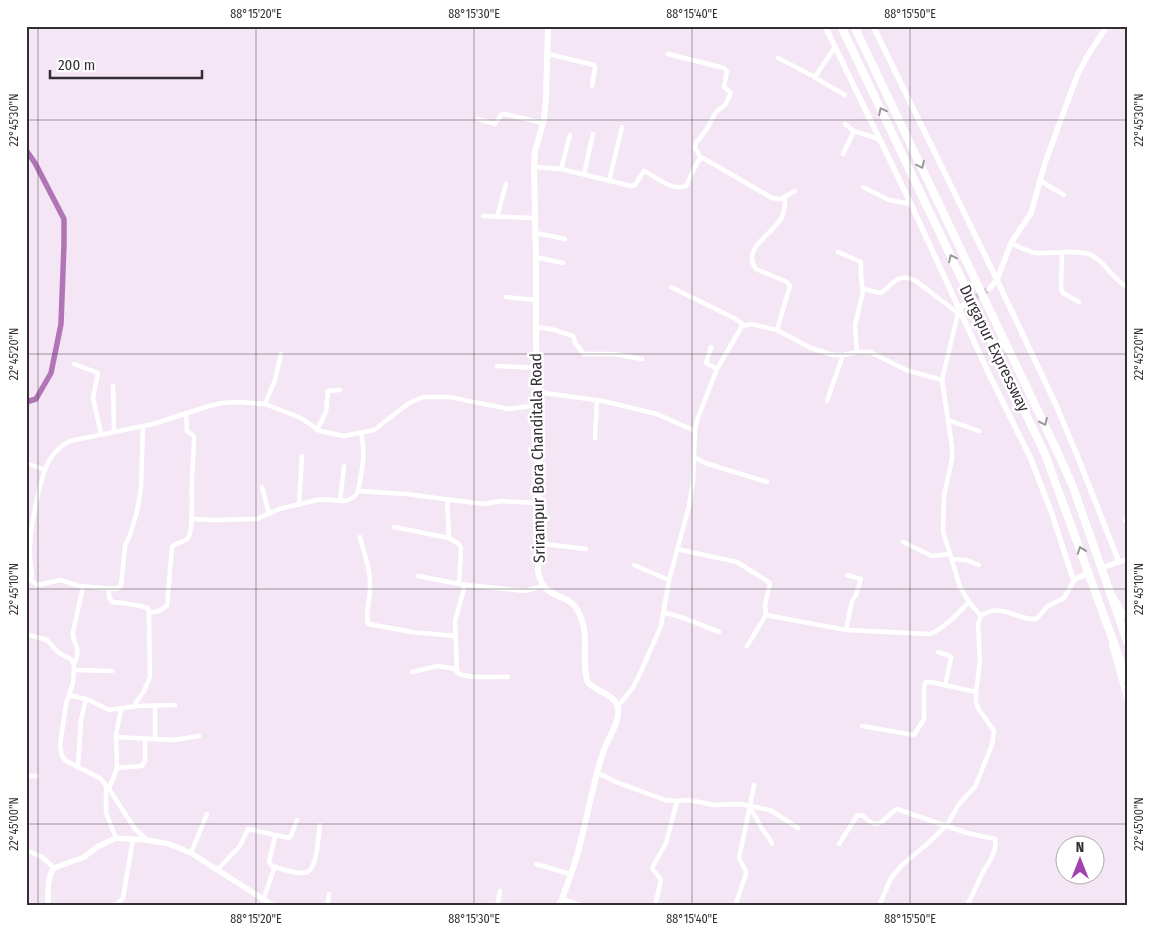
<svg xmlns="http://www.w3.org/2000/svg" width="1153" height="932" viewBox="0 0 1153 932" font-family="'Fira Sans Condensed',sans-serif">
<rect width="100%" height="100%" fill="#f4e6f5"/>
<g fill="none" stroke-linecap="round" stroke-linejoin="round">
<!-- canal -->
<path stroke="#b074b7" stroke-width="5.5" d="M26,150L35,163L64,219V244L61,324L51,373L36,399L26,402"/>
<!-- secondary-tunnel -->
<path stroke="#cdc1ce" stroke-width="5.5" stroke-dasharray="5.5 3" stroke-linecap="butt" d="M969,301L989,289"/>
<!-- street -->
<g stroke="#fff" stroke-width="4.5">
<path d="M548,54L594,65L595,68L592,86"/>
<path d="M668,54L724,68L727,71L724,87L731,93L725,105L716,112L707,129L696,143L695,148L701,158"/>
<path d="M778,58L815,77L835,47"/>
<path d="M814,77L845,95"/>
<path d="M478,119L495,124L501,115L505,114L543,123"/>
<path d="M845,124L854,131L879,139"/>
<path d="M843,154L854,131"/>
<path d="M534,167L561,169L631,186L635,185L644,171C657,177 672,192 686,186L698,161L703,158L772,198L781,199L795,191"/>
<path d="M561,169L570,135"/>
<path d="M584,174L593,134"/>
<path d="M1039,180L1064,195"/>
<path d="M609,181L622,127"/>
<path d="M863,187L889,200L911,204"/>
<path d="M483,216L536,218"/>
<path d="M497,217L506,184"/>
<path d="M536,233L565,239"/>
<path d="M1011,243C1019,247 1028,252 1037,253C1053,254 1072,249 1088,254C1103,258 1112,279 1127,287"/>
<path d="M838,252L861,262V276L863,292L855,325L857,352"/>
<path d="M1062,253L1061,289L1063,293L1079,302"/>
<path d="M536,257L563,263"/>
<path d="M671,287L736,319L744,325"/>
<path d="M863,289L881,293C894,283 898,272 916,281L958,313"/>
<path d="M506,297L536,300"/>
<path d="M959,309L942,380L952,447V459L944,496L943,531L960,587L969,602L981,616"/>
<path d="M536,327L551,329L573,336L576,344L584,354H613L642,359"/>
<path d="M777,330L790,286L787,282L756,269C740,248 775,233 782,217C785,211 785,204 785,198"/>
<path d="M711,347L706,363L717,369"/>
<path d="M74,364L98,373L93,398L101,434"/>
<path d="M497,366L537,368"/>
<path d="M113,386L114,431"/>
<path d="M537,392L603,401L657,414L695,431"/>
<path d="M827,401L843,355"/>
<path d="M265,404L275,380L281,354"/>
<path d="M948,420L979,431"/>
<path d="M317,430L326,412L328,391L340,390"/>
<path d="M595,438L597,400"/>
<path d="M694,457L705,463L767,482"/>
<path d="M26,463L45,470"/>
<path d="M262,487L269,514"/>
<path d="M358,491L406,494L483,504L501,501L538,503"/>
<path d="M447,499L449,538L459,544L461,548L459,584"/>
<path d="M340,501L344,466"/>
<path d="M299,505L302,456"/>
<path d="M192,519L216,520L257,519L279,509L317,500C330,497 351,508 358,491C362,471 366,453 361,433"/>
<path d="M1125,521L1127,522"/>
<path d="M394,527L449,538"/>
<path d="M360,537C364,554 371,570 370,588C370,600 365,612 368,624L412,632L455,636"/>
<path d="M903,542L932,556L949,554"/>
<path d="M537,543L586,549"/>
<path d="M677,549L737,562L770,583L765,605L766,615L846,630L930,634C945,628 957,614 969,602"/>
<path d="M951,559L966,560L979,565"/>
<path d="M1119,562L1127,560"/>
<path d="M634,565L669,580"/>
<path d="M418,576L459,584L525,591L543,586"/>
<path d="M30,580L32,576C31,566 29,556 30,545C31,525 40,476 50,459C55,451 62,445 70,441L153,424L209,406L222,403L239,402L265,404L301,418L320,431L344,436L374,430L409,403L423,397H449L509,409L538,405"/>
<path d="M30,580L38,585L61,580L79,586L116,589L121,586L125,546L130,535L137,512L141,488L143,426"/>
<path d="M465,585L455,621L457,672C466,680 495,676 508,677"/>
<path d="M109,588V597L112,602C125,603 135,604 148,608L149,613L150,677L144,691L133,707"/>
<path d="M1114,596L1127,619"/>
<path d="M149,613L159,611L167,606L172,547C176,542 184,543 188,538C194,530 191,494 192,483C192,467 194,451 194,436L187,431L186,413"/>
<path d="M664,613C684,616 700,625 719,632"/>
<path d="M846,630L852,601L856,595L861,579L847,575"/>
<path d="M26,634L47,640L59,653L71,659L74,664L73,683L66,704L60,746L62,756L66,761L100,778L109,789L135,829L147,840"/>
<path d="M1111,644L1127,701"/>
<path d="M747,646L766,615"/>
<path d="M938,652L950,656L951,658L945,686"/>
<path d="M74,664C83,647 72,645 73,632L83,587"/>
<path d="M75,670L112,671"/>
<path d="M412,672L438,666L456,669"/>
<path d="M69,695L89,700L109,710L138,706L175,705"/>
<path d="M155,705V739"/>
<path d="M618,706L632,689L638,678L661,626L669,580L689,506L693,482L695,431L697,420L717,369L742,326L751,324L777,330L811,348L833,355H843L857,352H870L906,370L942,380"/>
<path d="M862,726L914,735L924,719V686L926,682H931L976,692"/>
<path d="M116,737L174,740L199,736"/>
<path d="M78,767L81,720L86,699"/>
<path d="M117,768L142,766L145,761V739"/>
<path d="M598,773L616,782L665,800L677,801L688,800L715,805L741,804L750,806L739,858L745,869L746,874L735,906"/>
<path d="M26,776H37"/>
<path d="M754,785L750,806L770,810L798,828"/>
<path d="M106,786V813L116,838"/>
<path d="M109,789L117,768L116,735L121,709"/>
<path d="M750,809C756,815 758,823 763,830C766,835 770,837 772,844"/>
<path d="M839,844L857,816L862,815C881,834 882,818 897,809L967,833L995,839C998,853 986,865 981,876C976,886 973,897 966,906"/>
<path d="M26,850L42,857L54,868"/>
<path d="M191,853L207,814"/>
<path d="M536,864L570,874"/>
<path d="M272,866C281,869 293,873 303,873C318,873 318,837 320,825"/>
<path d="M217,870L240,846L248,829L289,838L291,836L297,820"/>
<path d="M562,899L583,906"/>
<path d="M263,900L273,872L274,869L269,862L275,836"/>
<path d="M115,906L123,898L133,839"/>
<path d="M327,906L329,894"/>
<path d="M497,906L500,891"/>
<path d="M655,906L661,880L652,868L666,843L677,801"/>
<path d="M879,906L891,878L902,865L926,845L947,825L959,804L975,787L992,745L994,731L978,708L976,702V692L980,661L978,624L981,616C999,601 1019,621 1036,619L1048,606L1064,598L1075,579"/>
</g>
<!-- secondary -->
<g stroke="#fff" stroke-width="5.5">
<path d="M825,26L911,204L989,374L1031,459L1052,514L1072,576L1075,579L1089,573"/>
<path d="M873,26L997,280L1056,405L1079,460L1119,562L1101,568"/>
<path d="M989,289L997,280L1011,243L1031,213L1045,163L1077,76L1088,55L1107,26"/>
<path d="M959,308L967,303"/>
<path d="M48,906C48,894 47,877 54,868L84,857L97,847L116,838L147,840L169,844L191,853L274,906"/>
</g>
<!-- primary -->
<path stroke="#fff" stroke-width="6" d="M548,26L546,98L544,120L535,151L534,167L536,257V339L539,454L538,572C544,602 568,591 578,611C591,635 581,658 587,681C594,692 615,693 618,708C620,721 610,735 605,747C593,780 588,815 579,848C575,865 568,882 562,899L558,906"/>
<!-- highway -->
<g stroke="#fff" stroke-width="8">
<path d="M841,26L1045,454L1127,679"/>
<path d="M854,26L1058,453L1073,487L1127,641"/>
</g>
</g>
<!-- one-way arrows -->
<defs><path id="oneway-chevron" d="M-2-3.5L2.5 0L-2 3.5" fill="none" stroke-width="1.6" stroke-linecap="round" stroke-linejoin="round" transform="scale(1.25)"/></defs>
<g stroke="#99969a">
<use href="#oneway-chevron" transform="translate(882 111) rotate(-116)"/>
<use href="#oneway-chevron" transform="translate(921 165) rotate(64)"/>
<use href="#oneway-chevron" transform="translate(952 258) rotate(-116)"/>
<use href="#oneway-chevron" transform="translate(1044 422) rotate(65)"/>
<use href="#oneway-chevron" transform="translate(1081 550) rotate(-110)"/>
</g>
<!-- ticks -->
<path fill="none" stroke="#332e34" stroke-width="1" stroke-opacity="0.45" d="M38,26V906M256,26V906M474,26V906M692,26V906M910,26V906M26,120H1127M26,354H1127M26,589H1127M26,824H1127"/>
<g text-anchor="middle" stroke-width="5" stroke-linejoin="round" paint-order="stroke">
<!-- street labels -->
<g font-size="16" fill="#332e34" stroke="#fff">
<text transform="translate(995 348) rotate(64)" y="6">Durgapur Expressway</text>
<text transform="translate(537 458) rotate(-91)" y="6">Srirampur Bora Chanditala Road</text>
</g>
</g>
<!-- border -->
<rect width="1153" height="932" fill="none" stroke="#ffffff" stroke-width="55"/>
<!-- north arrow -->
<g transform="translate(1080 860)"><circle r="24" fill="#ffffff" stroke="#adabae"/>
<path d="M0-4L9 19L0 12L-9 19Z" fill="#a144ae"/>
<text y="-8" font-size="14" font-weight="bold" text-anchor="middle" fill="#332e34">N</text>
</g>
<!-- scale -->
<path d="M50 70v8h152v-8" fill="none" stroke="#332e34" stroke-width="2.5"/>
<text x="58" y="70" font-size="15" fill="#332e34" stroke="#ffffff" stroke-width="4" paint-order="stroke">200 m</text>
<rect x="28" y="28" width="1098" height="876" fill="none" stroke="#332e34" stroke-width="2"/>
<g font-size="12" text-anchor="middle" fill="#332e34">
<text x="256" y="18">88°15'20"E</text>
<text x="474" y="18">88°15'30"E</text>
<text x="692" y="18">88°15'40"E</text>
<text x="910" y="18">88°15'50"E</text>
<text transform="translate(14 120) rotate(-90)" y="4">22°45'30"N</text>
<text transform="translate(1139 120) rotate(-90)" y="4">22°45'30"N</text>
<text transform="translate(14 354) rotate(-90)" y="4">22°45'20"N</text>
<text transform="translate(1139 354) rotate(-90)" y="4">22°45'20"N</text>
<text transform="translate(14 589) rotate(-90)" y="4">22°45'10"N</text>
<text transform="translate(1139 589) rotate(-90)" y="4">22°45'10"N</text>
<text transform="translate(14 824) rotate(-90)" y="4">22°45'00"N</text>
<text transform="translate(1139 824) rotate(-90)" y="4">22°45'00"N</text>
<text x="256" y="923">88°15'20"E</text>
<text x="474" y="923">88°15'30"E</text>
<text x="692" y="923">88°15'40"E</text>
<text x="910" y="923">88°15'50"E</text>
</g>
</svg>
